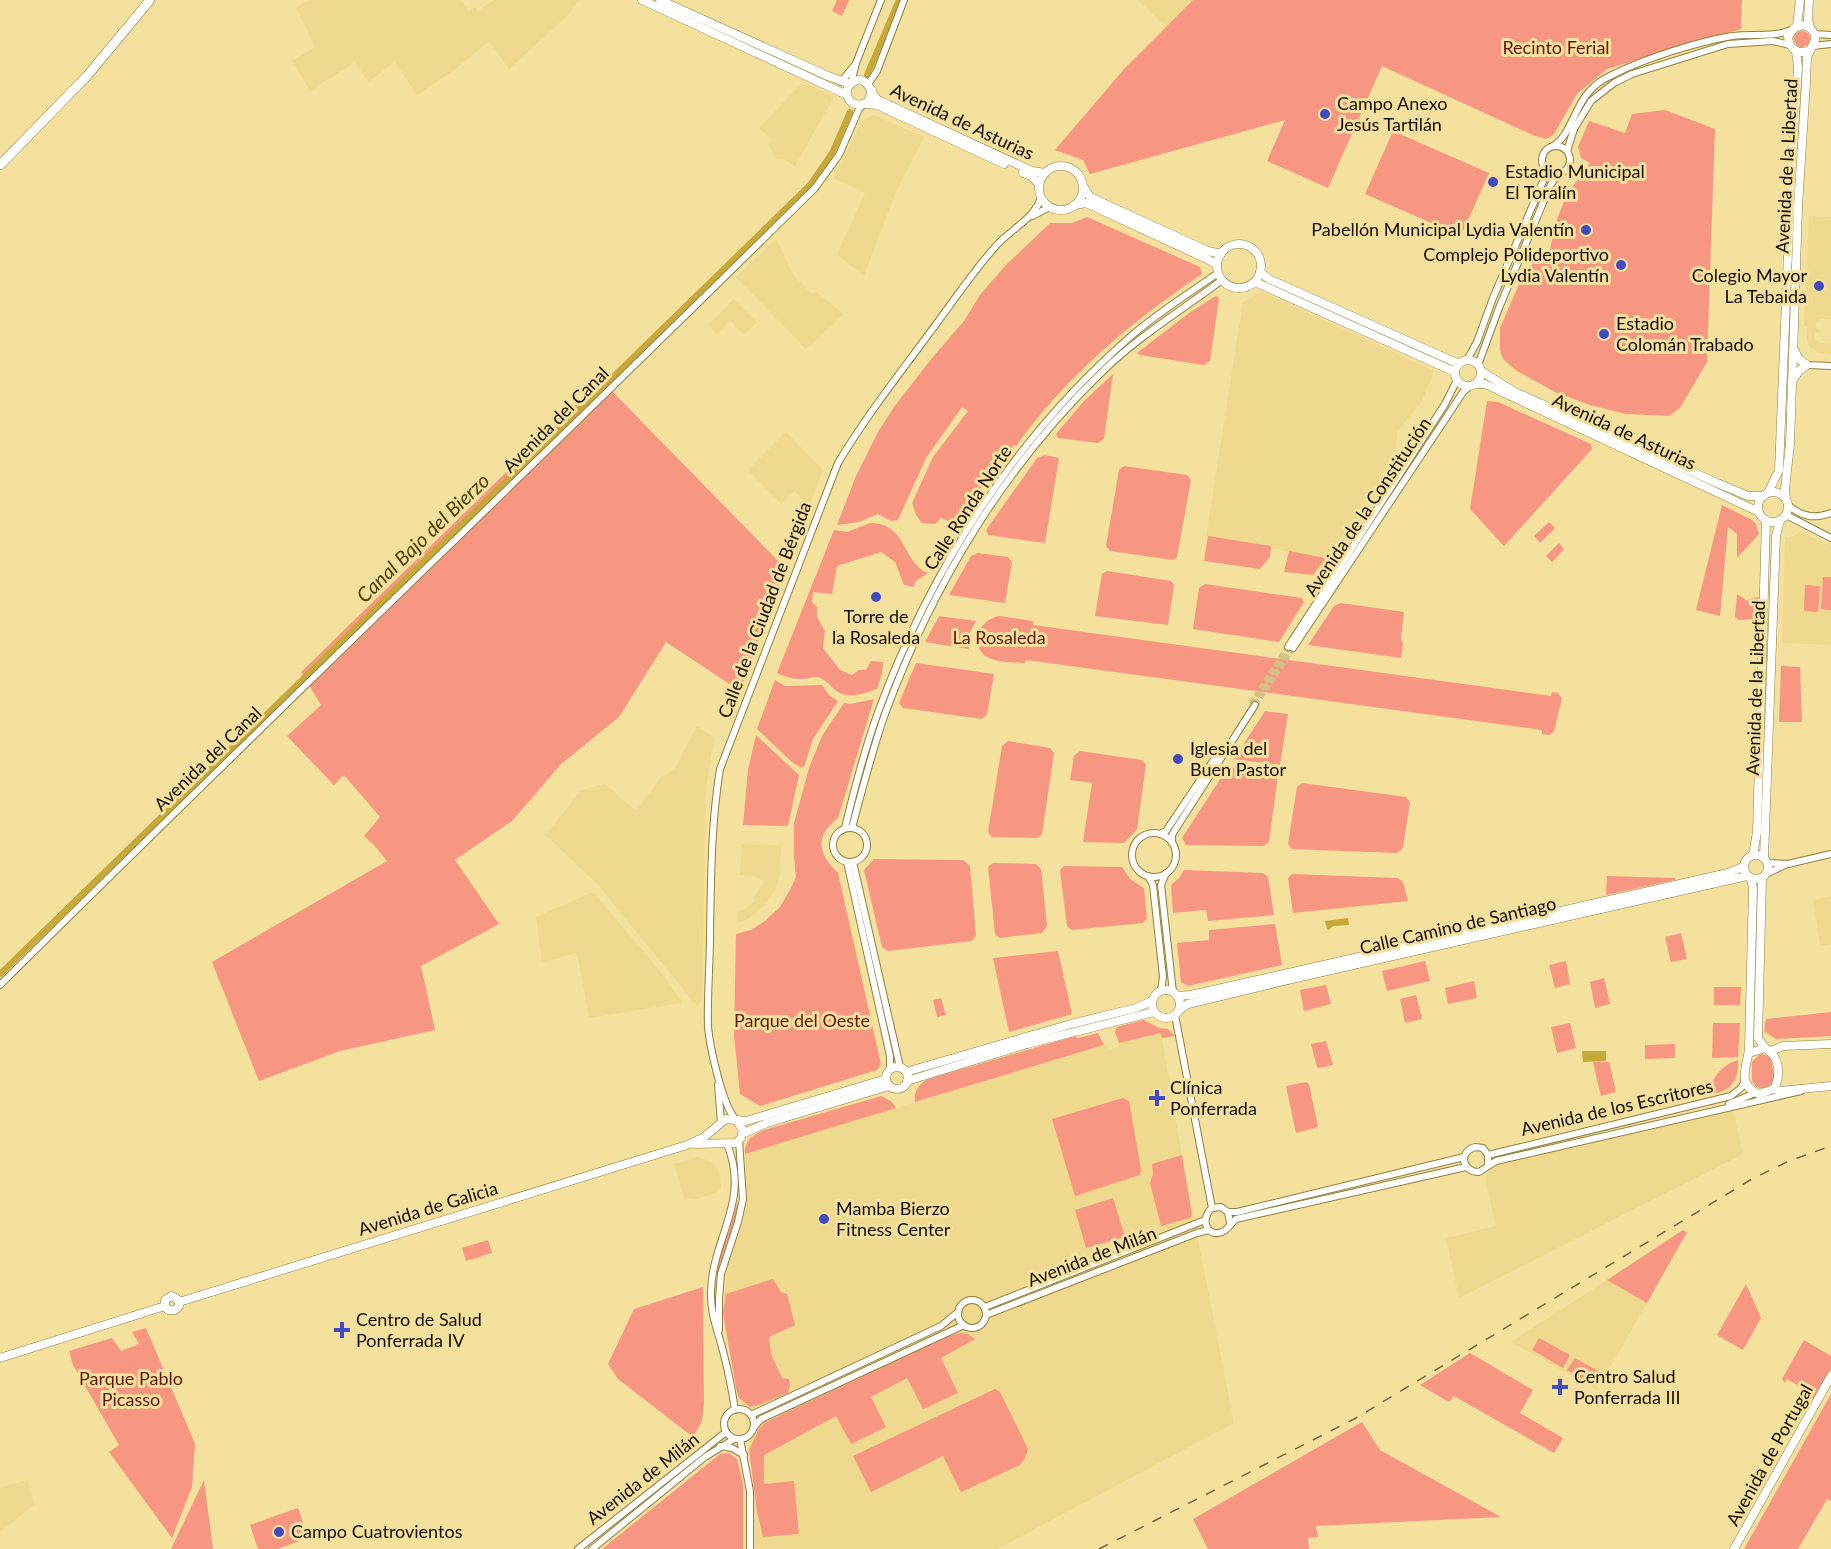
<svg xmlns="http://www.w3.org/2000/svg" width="1831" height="1549" viewBox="0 0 1831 1549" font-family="Lato,sans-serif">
<rect width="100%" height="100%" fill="#f5e19e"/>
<!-- built -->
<g fill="#efd98e">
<path d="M309,0H461L469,12L475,7L478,11L494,0H579L567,16L509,69L489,41L454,70L417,95L395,62L368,82L355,62L310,91L292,61L315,47L296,7Z"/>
<path d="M1138,0H1204L1173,34Z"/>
<path d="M803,82L834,97L795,166L783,159L777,160L768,144L772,140L759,128Z"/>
<path d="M874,115L924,137L895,194L864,276L837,254L865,193L833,178L862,121Z"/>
<path d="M1809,216L1831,217V319H1820L1816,322V328L1819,329V332L1815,333V339L1819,343H1831V354L1817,352L1810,347L1807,340V326H1804Z"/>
<path d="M776,239L794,276L812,294L816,292L844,314L806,349L736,277Z"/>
<path d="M1263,292L1434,371L1422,401L1397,432L1396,458L1337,560L1206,537L1243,302Z"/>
<path d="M734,299L757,322L744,335L730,321L717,334L708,325Z"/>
<path d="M786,432L823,470L809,507L794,491L781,504L748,470Z"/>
<path d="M1800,532L1831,546V645L1782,643L1785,538L1794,536Z"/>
<path d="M697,726L714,738L706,787L702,1001L697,1006L599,886L546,835L581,790L605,784L636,811L662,776L674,770Z"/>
<path d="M742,844L781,846L780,877L774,892L764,906L748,919L737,923V912L743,910L753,903L755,900L753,898L764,882L754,876L740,875Z"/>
<path d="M593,892L659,970L682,1002L681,1003L589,1018L577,953L542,963L536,917Z"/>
<path d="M1831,896V944L1820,946L1813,900Z"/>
<path d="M1161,1033L1184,1168L1234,1423L997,1549H755L751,1446L722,1313L728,1266L744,1219L745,1154L1104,1045H1107L1109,1050L1119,1046V1043Z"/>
<path d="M1733,1110L1743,1154L1459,1298L1446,1238L1496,1226L1485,1178L1493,1165Z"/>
<path d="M698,1157L710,1161L717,1168L720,1173L721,1188L718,1192L693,1200L692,1198L685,1200L674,1164Z"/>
<path d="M1607,1280L1647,1303L1597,1390L1511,1342Z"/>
<path d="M27,1480L34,1505L0,1532V1488Z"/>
</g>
<!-- green -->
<g fill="#f89781">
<path d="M837,0H849L842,16L832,11Z"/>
<path d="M1193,0H1742L1741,29L1607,69L1577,94L1554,134L1547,139L1535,136L1382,66L1328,188L1267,161L1285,120L1090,174L1083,160L1055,150L1124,69Z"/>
<circle cx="1802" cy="39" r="8"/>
<path d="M1665,110L1715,129L1707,362L1680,408L1669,416L1626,414L1590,405L1555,392L1517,371L1503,359L1500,350V328L1523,275L1536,260L1547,262L1557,219L1567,194L1590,163L1581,158L1578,147L1589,121L1625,133L1632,114Z"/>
<path d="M1393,131L1489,173L1461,236L1365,194Z"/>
<path d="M1087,217L1200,267L1202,274C1131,322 1066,376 1016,446L1014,445L981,489L959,526L941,518L935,524L922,523L916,515L912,503L933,457L968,411L962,407L926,458L898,520L891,521L878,514L859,522L837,525L856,476L878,432L894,407L932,358L964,321L980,295L991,282L1007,264L1050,223H1072Z"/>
<path d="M1216,296L1219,298L1210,361L1204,365L1140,355L1137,353L1189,313Z"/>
<path d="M1113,374L1104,439L1098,443L1058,438L1056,434L1084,401Z"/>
<path d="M601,380L785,568L740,691L666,642L619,717L561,764L512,821L455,860L499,924L421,966L435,1030L340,1051L259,1081L212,962L387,861L374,845L364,836L380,817L344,775L334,785L287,736L321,705L301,672Z"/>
<path d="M1487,401L1498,402L1591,444L1592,449L1504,546L1470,509Z"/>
<path d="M1045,455L1059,458L1045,543L988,535L986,530L1037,458Z"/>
<path d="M1124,466L1187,475L1191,480L1177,557L1173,560L1110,551L1106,546L1119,470Z"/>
<path d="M1722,505L1752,520L1756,524L1759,534L1737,558V534L1728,527L1720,616L1696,610Z"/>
<path d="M1549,522L1555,528L1540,543L1534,536Z"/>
<path d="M870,523C908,523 901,562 928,573L916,581L913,587L904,585L895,562L881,552L837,566L832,594L813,592L812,602L817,607V617L825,631L823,648L840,670L852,675L859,670H866L871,661L883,662L882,674L877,689C862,694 846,701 833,688C829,684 824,679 818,677C814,676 809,679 804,679C795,680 786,677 777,673L834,530L847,532Z"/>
<path d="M1208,536L1271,546L1270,557L1260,569L1204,561Z"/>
<path d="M1559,543L1564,549L1552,562L1546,556Z"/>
<path d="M1289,551L1326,558L1313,575L1284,572Z"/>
<path d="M978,553L1008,557L1012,562L1005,603L949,595L971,556Z"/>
<path d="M1107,571L1171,581L1174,585L1168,625L1095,616L1102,574Z"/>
<path d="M1823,577H1831V610L1821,609Z"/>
<path d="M1205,584L1302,598L1304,602L1279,642L1193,629L1199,588Z"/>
<path d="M1805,585L1820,586L1818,612L1804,611Z"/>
<path d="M1737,594L1747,601L1752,598L1759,597L1758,611L1753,619L1739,620L1735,617Z"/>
<path d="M1341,603L1404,612L1401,639L1403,644L1401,658L1308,645L1334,606Z"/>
<path d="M939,616L976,621L968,636L969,649L925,642Z"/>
<path d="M1000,616L1033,621V625L1551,696L1552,692L1558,693L1562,698L1554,731L1550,735L1542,734V730L1026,660L1025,663C1014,662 997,663 987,657C968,644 980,618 1000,616Z"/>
<path d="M916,663L994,674L987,714L982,719L903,708L899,703Z"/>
<path d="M1781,666L1800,667L1802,722H1779Z"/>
<path d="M775,680L785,686L822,685L830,696L838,701L813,739L804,767H800L793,763L757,729Z"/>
<path d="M874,699L838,818C814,837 818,854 838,873L881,1064L877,1070L760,1106L740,1094L734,1035L736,934L751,930L765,921L780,907L791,888L796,877L794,858V823L809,768L822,736L844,703L850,704Z"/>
<path d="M1265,711L1288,714L1280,765L1234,759Z"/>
<path d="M756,735L799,775L788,826L743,825L748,770Z"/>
<path d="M1008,741L1050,748L1054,753L1042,834L1037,838L992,837L988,832L1002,746Z"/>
<path d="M1080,751L1142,760L1146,765L1137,829L1124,843L1083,842L1092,783L1070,780L1074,756Z"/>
<path d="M1228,767L1278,775L1269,842L1263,846L1186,845L1182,838Z"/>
<path d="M1302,783L1406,797L1410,802L1403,848L1397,853L1292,849L1288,844L1297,787Z"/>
<path d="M874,859L963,860L970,866L976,935L972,941L888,951L882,947L864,870Z"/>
<path d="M993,863L1036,864L1041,869L1047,926L1042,933L1000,938L995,934L988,867Z"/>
<path d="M1064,866L1122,867L1130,879L1144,888L1147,918L1143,923L1072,930L1067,926L1060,870Z"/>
<path d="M1184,870L1263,873L1268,877L1274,915L1208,921L1206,910L1173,913L1171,885L1179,878Z"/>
<path d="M1292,874L1398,878L1403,882L1408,901L1293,913L1288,878Z"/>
<path d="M1607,876L1675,878V880L1606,895Z"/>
<path d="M1275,924L1282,965L1188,986L1181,982L1177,943L1209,940V930Z"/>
<path d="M1681,933L1687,959L1671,962L1665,937Z"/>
<path d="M1058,951L1072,1014L1009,1032L993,958Z"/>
<path d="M1425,961L1430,981L1387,991L1382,971Z"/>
<path d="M1566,961L1570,984L1555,988L1549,965Z"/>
<path d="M1604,978L1610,1004L1595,1008L1590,982Z"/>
<path d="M1474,981L1477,998L1448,1004L1445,988Z"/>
<path d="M1326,985L1331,1004L1304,1011L1300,990Z"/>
<path d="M1714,987H1741L1740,1005H1714Z"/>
<path d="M1416,995L1422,1019L1405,1023L1400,999Z"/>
<path d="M941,998L946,1015L937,1017L933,1000Z"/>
<path d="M1831,1012V1036L1776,1039L1764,1031L1766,1019Z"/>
<path d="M1144,1020L1159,1028L1168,1029L1175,1036L1162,1038L1161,1033L1119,1043L1115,1032L1117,1027Z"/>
<path d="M1570,1023L1576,1048L1557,1053L1551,1027Z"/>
<path d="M1713,1023H1740L1738,1057L1712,1058Z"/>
<path d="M1098,1033L1104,1045L915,1102C913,1092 919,1084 928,1079L1075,1036L1078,1038Z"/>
<path d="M1326,1041L1333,1065L1319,1068L1317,1067L1311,1044Z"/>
<path d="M1675,1044V1058L1645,1059V1045Z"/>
<path d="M1760,1054L1770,1056L1774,1075L1772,1084L1764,1089L1756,1087L1752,1080V1062Z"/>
<path d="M1738,1060C1739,1081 1731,1091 1711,1094C1709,1079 1723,1064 1738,1060Z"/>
<path d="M1593,1062H1609L1616,1092L1601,1096Z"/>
<path d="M1306,1082L1309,1084L1318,1127L1296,1133L1286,1086Z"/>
<path d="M881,1096L891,1101L896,1108L745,1154C744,1140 753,1135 764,1130Z"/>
<path d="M1123,1098L1129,1101L1141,1170L1140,1175L1075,1196L1052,1119Z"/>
<path d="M1182,1155L1192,1215L1190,1218L1161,1226L1150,1183L1153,1174L1152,1164Z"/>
<path d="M1113,1198L1125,1237L1086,1248L1075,1210Z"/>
<path d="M737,1204H739C734,1228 724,1249 718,1272L716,1271C722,1248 731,1227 737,1204Z"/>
<path d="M1683,1230L1687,1232L1647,1303L1607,1280Z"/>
<path d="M488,1240L492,1253L466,1261L462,1248Z"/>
<path d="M773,1279L781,1292L787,1294L795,1325L769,1337L771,1354L782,1378L789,1379L790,1385L788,1393L756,1406L750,1407L739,1398L736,1388L723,1313L726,1294Z"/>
<path d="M1746,1284L1761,1318L1743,1350L1717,1335Z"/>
<path d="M703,1287L704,1404L702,1421L693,1437L618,1379L608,1364L634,1309Z"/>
<path d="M146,1328L195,1444L192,1487L172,1538L109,1452L119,1445L73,1365L69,1351L112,1338L121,1351L139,1344L132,1332Z"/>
<path d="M960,1333L968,1334L975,1339L941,1358L958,1393L923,1409L907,1378L871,1397L886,1427L851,1444L836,1416L764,1455V1484L794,1481L799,1534L763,1537L757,1512L749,1450L759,1429L764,1423L944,1338Z"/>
<path d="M1539,1338L1570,1355L1563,1368L1532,1350Z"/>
<path d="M1804,1340L1831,1356V1369L1816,1396L1813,1398L1809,1397L1811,1393L1787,1379L1785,1383L1782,1379Z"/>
<path d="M1470,1353L1533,1390L1520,1413L1563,1438L1554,1453L1454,1396L1449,1402L1420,1385Z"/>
<path d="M1575,1358L1600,1372L1593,1385L1567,1370Z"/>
<path d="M995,1389L1000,1392L1028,1449L1025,1458L1020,1465L961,1492L943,1456L871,1492L853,1456Z"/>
<path d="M1831,1394V1501L1827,1499L1798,1549H1744Z"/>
<path d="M1362,1422L1380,1450L1501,1517L1316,1526L1318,1537L1308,1538L1309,1549H1208L1193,1519Z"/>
<path d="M729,1453L737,1459L743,1483V1549H602L720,1454Z"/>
<path d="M204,1480L213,1549H171Z"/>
<path d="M298,1508L308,1538L278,1549H258L250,1525Z"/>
</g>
<!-- water -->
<g fill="#c7a939">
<path d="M1348,918L1349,925L1333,926L1329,930L1327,929L1325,921Z"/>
<path d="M1582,1051H1606V1061L1583,1062Z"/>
</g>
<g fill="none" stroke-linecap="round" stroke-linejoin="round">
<!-- canal -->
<g stroke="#c7a939" stroke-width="6">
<path d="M867,75L899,0"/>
<path d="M0,974L810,185L832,153L850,112"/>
</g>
<!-- minor-tunnel -->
<g stroke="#d4c186" stroke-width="6" stroke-dasharray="6 3" stroke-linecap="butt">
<path d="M1251,704L1288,647"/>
<path d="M1255,705L1293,648"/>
</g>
<defs>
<g id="minor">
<path d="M1815,34L1831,35"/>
<path d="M1813,46L1831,44"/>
<path d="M841,82L854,66"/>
<path d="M851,83L856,63L881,0"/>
<path d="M868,84L877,71L904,0"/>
<circle cx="1556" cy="160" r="14"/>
<path d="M1553,146C1569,138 1575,107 1588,93C1594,85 1605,78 1614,74C1646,58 1697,42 1732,36C1752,33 1773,38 1791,30"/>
<path d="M1567,151L1574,129L1591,101L1614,83L1632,74L1728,44L1773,41L1790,45"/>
<path d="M1032,216L1050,207"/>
<path d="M1467,360L1477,342L1493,298L1547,172"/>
<path d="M1478,365L1499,308L1550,186L1557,175"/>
<path d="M1807,365L1831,366"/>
<path d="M1788,505C1802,517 1814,519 1831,513"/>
<path d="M1786,515L1831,538"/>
<path d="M1288,647L1445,404L1457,380"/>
<path d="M1293,648L1452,409L1463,392L1471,385"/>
<circle cx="850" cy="845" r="17"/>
<path d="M845,828C854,790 864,752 877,715C929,572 1015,437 1130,337C1157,313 1188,294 1218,273"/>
<path d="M852,828C862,790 872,751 885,714C932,586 1004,466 1103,371C1139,336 1182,310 1222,280"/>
<circle cx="1154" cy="855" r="22"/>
<path d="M1160,834L1166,831L1217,755"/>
<path d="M1172,843V835L1177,827L1255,705"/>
<path d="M847,862L890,1056V1069"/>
<path d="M853,862L900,1067"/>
<path d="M1767,863L1788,864L1831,854"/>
<path d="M1166,873L1161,885L1173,992"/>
<path d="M1766,874L1787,864"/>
<path d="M1148,876L1153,885L1163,977L1161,991"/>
<path d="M0,985C270,717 545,455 815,188L839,155L859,109L864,104"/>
<path d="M1175,1015L1212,1208"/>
<path d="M718,1085L721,1122"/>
<path d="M1729,1104L1755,1093"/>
<path d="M735,1119C722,1103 710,1048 708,1027C707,997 710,965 710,935C711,879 711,824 720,769L838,463C865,418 897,377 928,335C950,306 971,274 995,247C1008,231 1036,218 1041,197"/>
<path d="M727,1144C751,1202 712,1238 711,1292C710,1312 718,1332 723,1351C728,1370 732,1390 735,1410"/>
<path d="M1488,1155L1731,1096L1742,1087L1745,1080"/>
<path d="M1488,1165V1155L1483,1148L1475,1147C1458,1152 1462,1172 1479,1172L1496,1161L1801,1091"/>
<path d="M1228,1212H1237L1464,1157"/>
<path d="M1230,1223L1228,1212L1221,1207L1212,1208C1200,1218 1206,1238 1222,1232C1228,1230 1231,1223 1236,1219L1466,1167"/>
<circle cx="972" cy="1314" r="14"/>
<path d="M985,1307L1205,1220"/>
<path d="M986,1315L1197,1233L1209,1230"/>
<path d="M719,1330V1298L721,1274L738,1222L743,1199L739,1140"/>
<circle cx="739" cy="1424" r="15"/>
<path d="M751,1415L941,1326L958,1312"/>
<path d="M754,1427L761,1419L964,1325"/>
<path d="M740,1439L750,1491V1549"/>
<path d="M720,1446L732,1448L744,1455"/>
<path d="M578,1549L726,1432"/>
<path d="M592,1549L705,1457L734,1439"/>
</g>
<g id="major">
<path d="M642,0L847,95"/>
<path d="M660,0L828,76L850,84"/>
<path d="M1809,0L1808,20L1810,28"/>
<path d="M1797,26L1800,0"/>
<path d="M872,90L868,102L860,105L852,103C848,99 846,95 847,90C848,86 850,84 853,82C868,74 870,93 878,100C882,102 887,104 891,106L1032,171L1045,173"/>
<path d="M866,104L877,105L1004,164"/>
<circle cx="1061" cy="188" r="22"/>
<path d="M1023,173L1031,176L1039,184"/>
<path d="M1083,186L1090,197L1208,251L1221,254"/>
<path d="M1074,205L1086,203L1209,260L1217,265"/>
<circle cx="1239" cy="266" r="22"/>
<path d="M1260,272L1269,279L1459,364"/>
<path d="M1255,282L1455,372"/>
<circle cx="1468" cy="373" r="13"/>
<path d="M1481,371L1513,391L1717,483L1748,496H1764"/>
<path d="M1793,380L1799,371L1807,365L1799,359L1794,350"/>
<path d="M1475,384H1485L1759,512"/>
<circle cx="1773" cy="507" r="15"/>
<path d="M1768,493L1779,470L1791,180L1798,67L1796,51"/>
<path d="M1786,500L1785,489L1790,444L1798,207L1806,82L1807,57L1815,40V34L1810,28L1804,25L1794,28L1788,37C1789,50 1799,55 1810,50"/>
<circle cx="1756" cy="867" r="12"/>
<path d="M1753,855L1757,832L1766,520"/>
<path d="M1764,858L1776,536L1780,520"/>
<path d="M1762,878L1758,1038L1765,1048"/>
<circle cx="1166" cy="1004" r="14"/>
<path d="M1177,996L1191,995L1728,873L1743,867"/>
<path d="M1178,1011L1188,1004L1296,978L1747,876"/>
<path d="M1771,1051L1783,1046L1831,1044"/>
<path d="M1749,1053L1765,1048C1780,1056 1781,1076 1774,1089L1759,1094C1735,1085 1748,1065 1749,1048L1753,888L1751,879"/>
<circle cx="897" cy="1078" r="11"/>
<path d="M906,1072L1071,1024L1136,1008L1152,1001"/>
<path d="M907,1081L1027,1044L1154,1012"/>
<path d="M1774,1089L1780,1091L1831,1086"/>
<path d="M742,1134L767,1123L889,1086"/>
<path d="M694,1144L736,1143L741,1138L743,1130L737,1121"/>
<path d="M179,1302L687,1145L704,1137L726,1119L746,1121L886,1079"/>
<path d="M165,1306V1300L171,1296L176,1298L179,1302"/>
<path d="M165,1306L168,1310H175L179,1306V1302"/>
<path d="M0,1358L165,1306"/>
<path d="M1734,1549L1831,1376"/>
</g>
<path id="highway" d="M0,165L87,76L150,0"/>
</defs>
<!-- minor casing -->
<use href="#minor" stroke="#917f3d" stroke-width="8"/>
<!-- major casing -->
<use href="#major" stroke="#917f3d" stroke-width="9"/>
<!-- highway casing -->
<use href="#highway" stroke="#917f3d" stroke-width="10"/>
<!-- minor -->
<use href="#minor" stroke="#fff" stroke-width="6"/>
<!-- major -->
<use href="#major" stroke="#fff" stroke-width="8"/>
<!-- highway -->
<use href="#highway" stroke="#fff" stroke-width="9"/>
<!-- rail -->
<path stroke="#726541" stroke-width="1.5" stroke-dasharray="10 10" stroke-linecap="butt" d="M1099,1549L1356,1418L1752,1179L1789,1161L1831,1146"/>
</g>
<!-- markers -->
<g fill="#424cc0" stroke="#f5e19e" stroke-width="2">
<circle cx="1325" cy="114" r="6"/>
<circle cx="1493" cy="182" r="6"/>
<circle cx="1586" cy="230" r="6"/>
<circle cx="1621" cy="265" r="6"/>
<circle cx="1819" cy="286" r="6"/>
<circle cx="1604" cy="334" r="6"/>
<circle cx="876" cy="597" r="6"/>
<circle cx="1178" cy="759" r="6"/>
<path d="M1154 1089h6v6h6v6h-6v6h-6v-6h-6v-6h6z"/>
<circle cx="824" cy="1219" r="6"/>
<path d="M339 1321h6v6h6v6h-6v6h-6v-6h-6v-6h6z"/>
<path d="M1557 1378h6v6h6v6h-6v6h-6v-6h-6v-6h6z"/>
<circle cx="279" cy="1532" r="6"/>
</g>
<g text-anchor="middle" stroke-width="6" stroke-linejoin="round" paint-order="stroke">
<!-- park labels -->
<g font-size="18" fill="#661604" stroke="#f5e19e">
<text x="1556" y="54">Recinto Ferial</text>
<text x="999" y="644">La Rosaleda</text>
<text x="802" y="1027">Parque del Oeste</text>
<text x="131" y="1385">Parque Pablo<tspan x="131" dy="21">Picasso</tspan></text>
</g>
<!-- poi labels -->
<g font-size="18" fill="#160e00" stroke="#f5e19e" text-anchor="start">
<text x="1337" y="110">Campo Anexo<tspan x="1337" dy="21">Jesús Tartilán</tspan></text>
<text x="1505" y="178">Estadio Municipal<tspan x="1505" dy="21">El Toralín</tspan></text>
<text x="1574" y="236" text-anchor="end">Pabellón Municipal Lydia Valentín</text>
<text x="1609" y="261" text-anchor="end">Complejo Polideportivo<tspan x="1609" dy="21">Lydia Valentín</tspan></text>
<text x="1807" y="282" text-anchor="end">Colegio Mayor<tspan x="1807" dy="21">La Tebaida</tspan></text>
<text x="1616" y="330">Estadio<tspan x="1616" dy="21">Colomán Trabado</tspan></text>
<text x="876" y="623" text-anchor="middle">Torre de<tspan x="876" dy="21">la Rosaleda</tspan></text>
<text x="1190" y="755">Iglesia del<tspan x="1190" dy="21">Buen Pastor</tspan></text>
<text x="1170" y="1094">Clínica<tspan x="1170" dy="21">Ponferrada</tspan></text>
<text x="836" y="1215">Mamba Bierzo<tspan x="836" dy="21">Fitness Center</tspan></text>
<text x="356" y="1326">Centro de Salud<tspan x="356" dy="21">Ponferrada IV</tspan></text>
<text x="1574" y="1383">Centro Salud<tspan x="1574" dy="21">Ponferrada III</tspan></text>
<text x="291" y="1538">Campo Cuatrovientos</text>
</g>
<!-- street labels -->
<g font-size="18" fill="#160e00" stroke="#f5e19e">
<text transform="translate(962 122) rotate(25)" y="6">Avenida de Asturias</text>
<text transform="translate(1787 166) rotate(-87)" y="6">Avenida de la Libertad</text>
<text transform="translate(556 420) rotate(-45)" y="6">Avenida del Canal</text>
<text transform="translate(1624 432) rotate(25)" y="6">Avenida de Asturias</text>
<text transform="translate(1368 507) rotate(-56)" y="6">Avenida de la Constitución</text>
<text transform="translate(968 508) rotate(-57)" y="6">Calle Ronda Norte</text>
<text transform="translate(765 610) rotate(-69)" y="6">Calle de la Ciudad de Bérgida</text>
<text transform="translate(1756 688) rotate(-88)" y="6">Avenida de la Libertad</text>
<text transform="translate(208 759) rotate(-44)" y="6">Avenida del Canal</text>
<text transform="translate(1458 926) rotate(-13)" y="6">Calle Camino de Santiago</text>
<text transform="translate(1617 1108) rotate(-13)" y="6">Avenida de los Escritores</text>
<text transform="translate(428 1209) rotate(-17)" y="6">Avenida de Galicia</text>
<text transform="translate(1092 1257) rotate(-21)" y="6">Avenida de Milán</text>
<text transform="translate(1770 1455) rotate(-61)" y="6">Avenida de Portugal</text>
<text transform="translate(643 1479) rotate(-38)" y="6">Avenida de Milán</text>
</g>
<!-- water labels -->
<g font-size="20" font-style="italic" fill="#4d3e00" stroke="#f5e19e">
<text transform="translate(423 538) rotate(-44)" y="7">Canal Bajo del Bierzo</text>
</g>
</g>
</svg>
